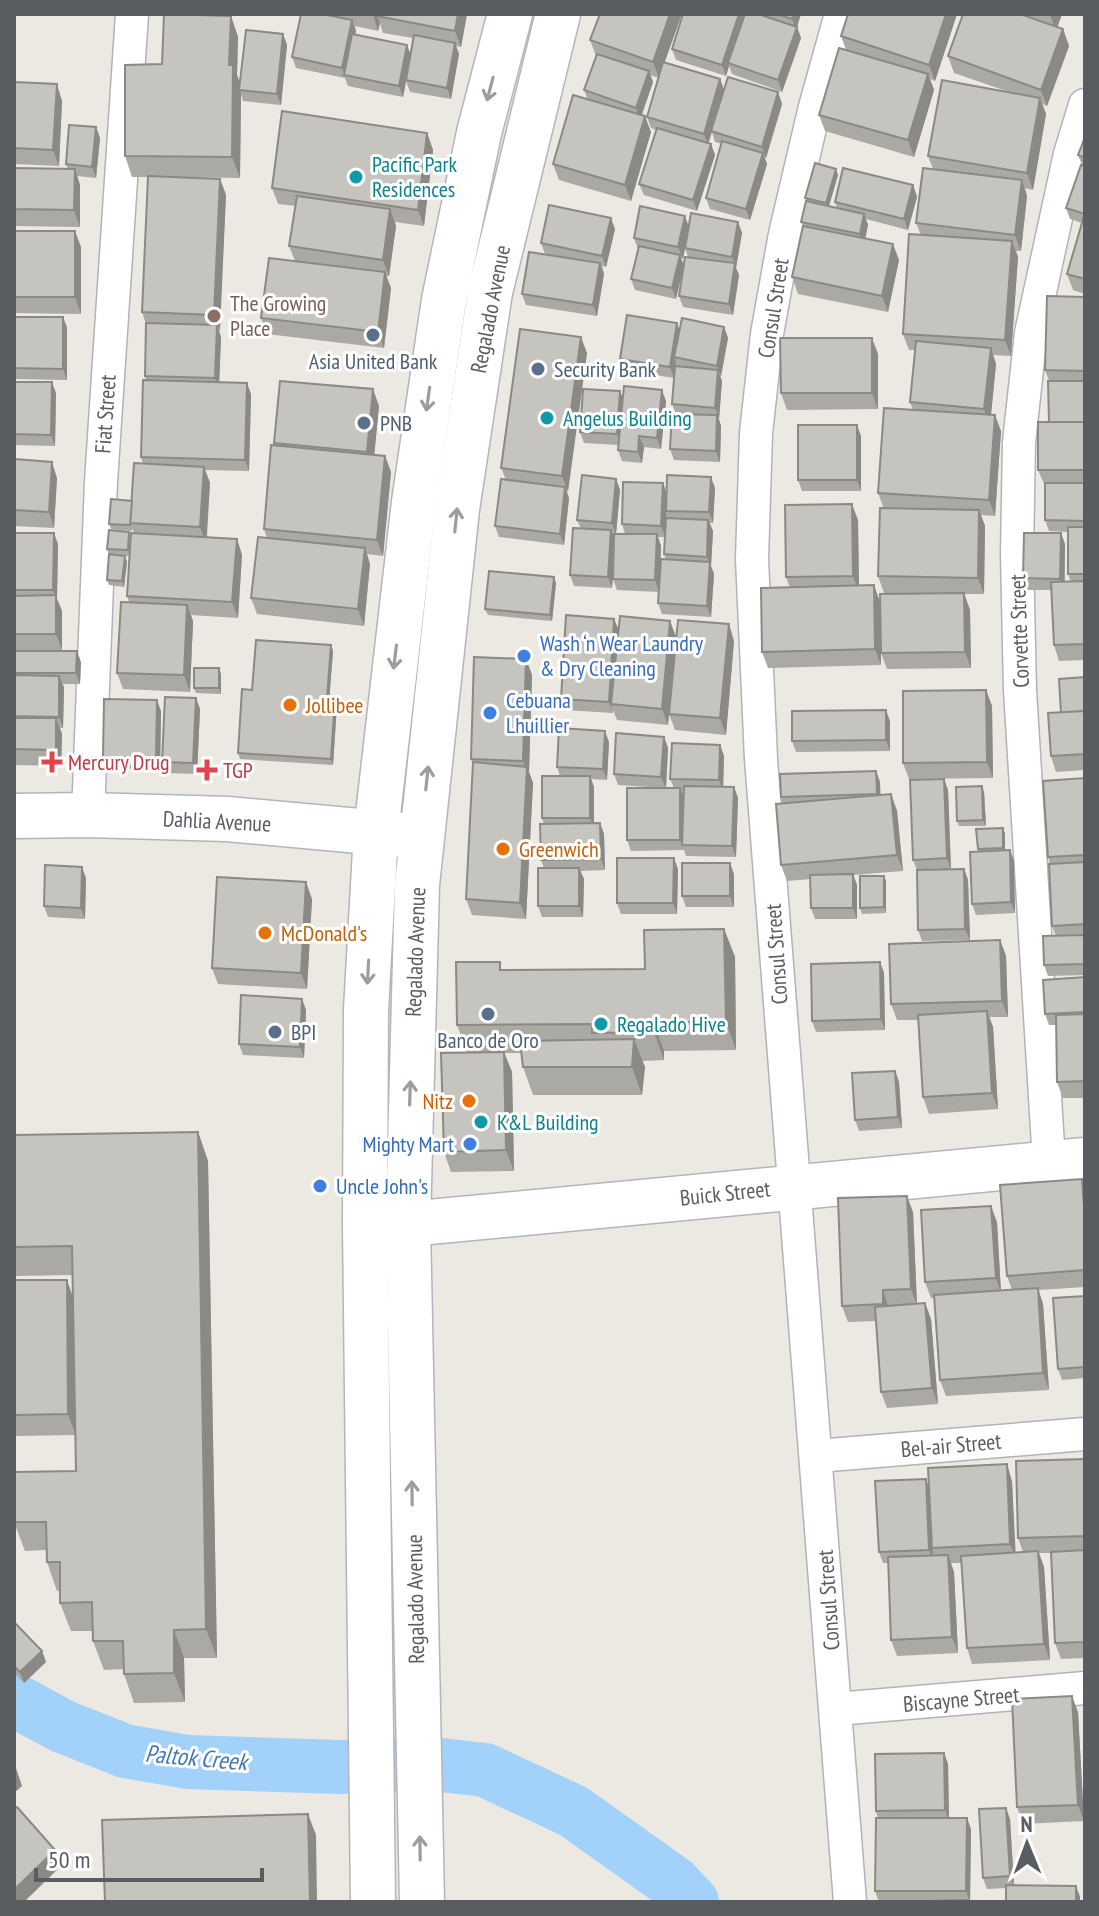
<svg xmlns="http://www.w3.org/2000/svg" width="1099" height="1916" viewBox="0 0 1099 1916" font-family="'PT Sans Narrow',sans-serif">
<rect width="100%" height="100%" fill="#ebe9e1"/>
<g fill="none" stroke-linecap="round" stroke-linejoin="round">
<!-- river -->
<path stroke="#a2d1f9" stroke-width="54" d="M14,1700L62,1726L125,1751L188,1762L340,1767L432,1764L485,1770L573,1811L674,1883L692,1902"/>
<defs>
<g id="street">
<path d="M841,14L815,107L785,234L767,334L756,433L752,559L761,759L850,1902"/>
<path d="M88,815L101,482L132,14"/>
<path d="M1049,1162L1020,690L1017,555L1019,442L1031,333L1070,154L1085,105"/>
<path d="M817,1456L1085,1434"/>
<path d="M836,1709L1085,1688"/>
</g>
<g id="secondary">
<path d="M14,816L88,815L227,819L403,835"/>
<path d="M378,1224H408L1085,1160"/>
<path d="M373,1902L365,1224L366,1010L376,832L414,502L444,300L479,133L510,14"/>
<path d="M422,1902L408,1224L417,885L457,509L490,292L558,14"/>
</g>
</defs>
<!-- street casing -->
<use href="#street" stroke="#b1b3b8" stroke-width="35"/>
<!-- secondary casing -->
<use href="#secondary" stroke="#b2b5bb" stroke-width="47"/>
<!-- street -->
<use href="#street" stroke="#fff" stroke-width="32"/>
<!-- secondary -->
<use href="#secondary" stroke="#fff" stroke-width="44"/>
</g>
<!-- wall -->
<g fill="#aaa9a3" fill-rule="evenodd">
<path d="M23,14H97V16Z"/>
<path d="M301,14H467L461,47L456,46L459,54L451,99L410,92L406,81L403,97L348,86L345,78L296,68L292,57ZM380,23L383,33L413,38L410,54L407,45L355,35L356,31L355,26L378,31Z"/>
<path d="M745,14H801L797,27L801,38L782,92L732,74L729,66L726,76L676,60L672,49L744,18Z"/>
<path d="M848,14H957L935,81L930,79L934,90L914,157L825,131L819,115L846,50L841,36Z"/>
<path d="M963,14H1062L1057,27L1063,29L1069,46L1047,106L1042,104L1046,114L1033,190L1025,188L1027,196L1021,251H1016L1018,257L1011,356L993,355L996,364L991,415L1001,431L995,516L981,515L985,526L984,594H964L970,610L971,668L887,669L881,653V665L768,668L762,652L790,588L786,577L858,520L859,586L880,602L881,643L938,594L884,593L878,576L884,509L878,493L913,410L910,402L915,350H909L903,334L921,235L916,223L933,169L928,156L1009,92L954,73L948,56Z"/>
<path d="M231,16L238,37L237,75L240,84L283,34L287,45L281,105L243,101L241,94L240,178L184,177L220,179L226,195L219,331L221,337L219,382L251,394L249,471L205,470L210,483L207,537L237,539L242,555L238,618L191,615L193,621L190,692L123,689L117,673L129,602L127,596L129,556L113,555L125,556L127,562L124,587L109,585L107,580L109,555L107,549L134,533L132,528V531L111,529L109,524L132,501L143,464L141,457L146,380L145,376L146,324L142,312L148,177H132L125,156L162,64Z"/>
<path d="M590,40L720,79L724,90L778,92L782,104L766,158L764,157L767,164L750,220L710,209L706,198L722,144L715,142L712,132L708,143L711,144L715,155L697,211L644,195L639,184L656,130L651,128L647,117L659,78L650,75L653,82L642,115L651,132L631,201L559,180L553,164L588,100L584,90L596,56Z"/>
<path d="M14,82L62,101L59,166L14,164Z"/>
<path d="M96,127L100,138L96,178L77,176L80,185V227L14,226V168L68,169L66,164Z"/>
<path d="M427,133L433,150L424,226L395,222L396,226L389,276H386L391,288L384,348L267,334L261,318L295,261L289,246L296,206L278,204L272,188Z"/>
<path d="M1085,137V294L1073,290L1067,274L1082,223L1070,219L1066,208L1082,165L1078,155Z"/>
<path d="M838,175L829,206L837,208L835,202L913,185L917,197L908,230L866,219L868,225L865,238L899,260L888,312L798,294L792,277L803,226L801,222L807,202L805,198Z"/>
<path d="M738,222L742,233L736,268L739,275L733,315L683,307L679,296L688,257L685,248V246L683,259L681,258L676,299L635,290L631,279L638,249L634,238L689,226Z"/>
<path d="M615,229L606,267L602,266L604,274L597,316L526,305L522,294L545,254L541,243Z"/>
<path d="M14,231L81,247V314L14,313Z"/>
<path d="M1085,297V660L1059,661L1054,645L1052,590H1027L1023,578L1065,544V582H1071L1068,574V532L1049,531L1045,520V486L1038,470L1049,422V381L1045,370Z"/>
<path d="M14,317H63L67,328V380L14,379Z"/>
<path d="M724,327L728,338L720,377L722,381L719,419L721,426L720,462L674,460L670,449L676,414L672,404L674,378L624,370L620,359L680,329Z"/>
<path d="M587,353L567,492L569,498L564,545L499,537L495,526L506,480L501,468Z"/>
<path d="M878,354V409L787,410L781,393Z"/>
<path d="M14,382L56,393L55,446L14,445Z"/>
<path d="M620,391L623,399L666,401L661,449L644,447L642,463L622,461L618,450L619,445L584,443L580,432Z"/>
<path d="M379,406L374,455L385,456L391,472L383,556L367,554L370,564L364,626L257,614L251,598L267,538L264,529L275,446L274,443Z"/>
<path d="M861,436V491H802L798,480Z"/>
<path d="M14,459L57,478L54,528L14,526Z"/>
<path d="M616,479L620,490L616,534H625L622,524L663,483L667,494L715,488L713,523H710L713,531L711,566L714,574L711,617L662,614L658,603L659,592L617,590L613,579L614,560L612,588L574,586L570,575L581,529L577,520ZM658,537H665L664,554L666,560L660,581L661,546Z"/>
<path d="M14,533L58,544L57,599L62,611V650L17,651L81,662L80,684H62L64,687L63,728H60L62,734L61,766L14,765Z"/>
<path d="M556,583L552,621L488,615L485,609Z"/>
<path d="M670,621L676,637L668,725L617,720L613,710V713L565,710L561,699L618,629Z"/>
<path d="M734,641L726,735L675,730L669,714Z"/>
<path d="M331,645L333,651L329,698H335L337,704L333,765L240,759L238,753L252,690Z"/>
<path d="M526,659L532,675L529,772L533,783L526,919L472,915L466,899L473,766L471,759Z"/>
<path d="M221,674V694L196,693L194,688Z"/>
<path d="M1085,677V770L1056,772L1051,756L1061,713Z"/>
<path d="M986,690L992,706L993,778L909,779L903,763Z"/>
<path d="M196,698L200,709L197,774L166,773L162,762Z"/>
<path d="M161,711L160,769L107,768L103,757Z"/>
<path d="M890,721V751L796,752L792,741Z"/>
<path d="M664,737L668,748L666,788H674L670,779L720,745L724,756L723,787H734L738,798L736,857L686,856L684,850L631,851L627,840L664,788L618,785L614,774Z"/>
<path d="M609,742L607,780L591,779L594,787V823H600L604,834L605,870L580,871L584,879L583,917H542L538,906L544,868L541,860L544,824L542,818L560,776L557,767Z"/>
<path d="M876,771L880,782V795L891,794L897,811L903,871L853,875L857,885V919H815L811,908V879L787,881L781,865L783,804L781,797Z"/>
<path d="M1085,778V975L1048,976L1044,965L1056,936L1052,926L1050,864L1048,857Z"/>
<path d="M944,779L948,790L951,869H964L968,880L970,940L922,941L918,930L917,870L913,860Z"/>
<path d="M984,792L986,826H959L957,821Z"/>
<path d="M1003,828L1005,834V851L1010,850L1014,861L1015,913L976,915L972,904L978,851V849Z"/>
<path d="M678,869L677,914H621L617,903Z"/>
<path d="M734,874V907H686L682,896Z"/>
<path d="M884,876L886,881V913L862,914L860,908Z"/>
<path d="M86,878L85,919L48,917L44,906Z"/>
<path d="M312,899L307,989L218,984L212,968Z"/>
<path d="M724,929L735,957L736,1050L664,1051V1060L642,1061L645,1067L642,1095H533L523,1067L521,1053H504L512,1072L514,1171L451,1172L444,1152L467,1052L457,1025L503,970L645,969Z"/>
<path d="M1000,940L1006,956L1008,1017H989L993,1027L998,1109L929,1114L923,1097L918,1020H897L891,1004Z"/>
<path d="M880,962L884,973L885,1030L816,1032L812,1021Z"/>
<path d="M1085,977V1098H1063L1057,1082L1056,1025H1049L1045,1014Z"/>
<path d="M302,999L306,1010L304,1058L243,1055L239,1044Z"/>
<path d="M895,1071L899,1082L902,1128L859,1131L855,1120Z"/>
<path d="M198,1132L208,1161L217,1658H184L185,1702L134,1703L124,1674V1669L104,1670L93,1641V1631H71L60,1603V1591H57L47,1562L46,1550L25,1551L14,1522L76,1471L75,1435L14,1436V1280L73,1297V1275L14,1276V1135Z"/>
<path d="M1082,1179L1085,1188V1287L1038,1290L1043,1304L1049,1390L946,1396L940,1380L934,1298H931L925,1282L997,1222L1001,1291L1012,1290L1007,1276Z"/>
<path d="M913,1212L917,1304L925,1303L931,1319L938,1404L887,1408L881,1392L876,1321L848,1322L842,1306Z"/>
<path d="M1085,1296V1378L1062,1380L1058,1369Z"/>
<path d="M1085,1459V1658L1061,1659L1055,1643L1051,1553H1039L1044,1567L1050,1660L972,1664L967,1648L961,1563H951L954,1572L958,1653L897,1656L891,1640L888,1563H883L879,1552L929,1489L1012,1481L1015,1553L1023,1552L1018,1538Z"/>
<path d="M14,1622L42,1651L46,1662L24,1683L14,1673Z"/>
<path d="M1078,1712L1084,1821L1023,1824L1017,1807Z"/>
<path d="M944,1753L948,1764L949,1818L971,1829L970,1902H879L875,1891L878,1818L876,1811Z"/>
<path d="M1010,1819L1014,1885L1076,1886L1080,1897L1006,1888L987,1889L983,1878Z"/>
</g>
<!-- shaded-wall -->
<g fill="#8b8985">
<path d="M373,14H382L377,16L380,23L378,31Z"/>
<path d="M458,14H467L461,47L455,31Z"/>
<path d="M670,14H682L659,78L653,62Z"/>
<path d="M739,14H743L744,19L728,63L729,66L726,76L722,65Z"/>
<path d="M793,14H801L796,30L792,19Z"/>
<path d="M946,14H957L935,81L929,65Z"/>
<path d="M1050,14H1062L1056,31L1050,15Z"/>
<path d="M231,16L238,37L237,75L241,86L239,90L241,94L240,178L232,157L229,65Z"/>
<path d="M352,20L356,31L347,76L345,75L342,68Z"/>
<path d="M797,27L801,38L782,92L778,80Z"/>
<path d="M1063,29L1069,46L1047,106L1041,90Z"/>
<path d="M283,34L287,45L281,105L277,94Z"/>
<path d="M455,43L459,54L451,99L447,88Z"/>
<path d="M407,45L411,56L403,97L399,86Z"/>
<path d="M649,71L653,82L640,119L636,108Z"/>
<path d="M928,74L934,90L914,157L908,140Z"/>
<path d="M720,79L724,90L708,145L704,134Z"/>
<path d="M57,84L62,101L59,166L53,150Z"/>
<path d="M778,92L782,104L766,158L762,147Z"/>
<path d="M1040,98L1046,114L1033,190L1027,173Z"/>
<path d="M645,116L651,132L631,201L625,185Z"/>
<path d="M96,127L100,138L96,178L92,167Z"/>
<path d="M427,133L433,150L424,226L418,210Z"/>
<path d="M711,144L715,155L697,211L693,200Z"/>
<path d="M763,153L767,164L750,220L746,209Z"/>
<path d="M75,169L80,185V227L74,210Z"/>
<path d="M836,169L838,175L828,209L826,203Z"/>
<path d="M220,179L226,195L220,331L214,315Z"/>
<path d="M1022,180L1027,196L1021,251L1015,235Z"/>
<path d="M913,185L917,197L908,230L904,219Z"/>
<path d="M390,209L396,226L389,276L383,260Z"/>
<path d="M864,214L868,225L864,245L860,234Z"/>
<path d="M685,216L689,227L683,259L678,247Z"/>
<path d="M611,218L615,229L606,267L602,256Z"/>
<path d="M738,222L742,233L736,268L739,275L733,315L729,304L735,264L732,257Z"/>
<path d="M75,231L81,247V314L75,297Z"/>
<path d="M1012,241L1018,257L1011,356L1005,340Z"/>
<path d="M893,244L899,260L888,312L882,296Z"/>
<path d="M680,255L684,266L676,299L672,288Z"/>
<path d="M600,263L604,274L597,316L593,305Z"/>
<path d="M385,272L391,288L384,348L378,332Z"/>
<path d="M63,317L67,328V380L63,369Z"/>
<path d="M677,323L681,334L674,357L676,363L674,378L670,367Z"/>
<path d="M217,325L221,337L219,389L215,378Z"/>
<path d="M724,327L728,338L721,377L717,366Z"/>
<path d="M581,337L587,353L568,492L562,476Z"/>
<path d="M872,338L878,354V409L872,393Z"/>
<path d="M991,348L996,364L990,425L984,409Z"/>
<path d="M718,370L722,381L719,419L715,408Z"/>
<path d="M52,382L56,393L55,446L51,435Z"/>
<path d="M247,383L251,394L249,471L245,460Z"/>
<path d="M373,389L379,406L373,468L367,452Z"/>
<path d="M662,390L666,401L661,449L657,438Z"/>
<path d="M620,391L624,402L621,445L617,434Z"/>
<path d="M717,415L721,426L720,462L716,451Z"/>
<path d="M995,415L1001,431L995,516L989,500Z"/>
<path d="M857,425L861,436V491L857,480Z"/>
<path d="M639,436L644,447L642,463L638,452Z"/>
<path d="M385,456L391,472L383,556L377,540Z"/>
<path d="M52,462L57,478L54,528L49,512Z"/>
<path d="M204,467L210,483L206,543L200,527Z"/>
<path d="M711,477L715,488L713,523L709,512Z"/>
<path d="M616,479L620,490L616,534L612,523Z"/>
<path d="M663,483L667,495L665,537L661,526Z"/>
<path d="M565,487L569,498L564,545L560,534Z"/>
<path d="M852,504L858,520L859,592L853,576Z"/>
<path d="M979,510L985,526L984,594L978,578Z"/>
<path d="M708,520L713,531L711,566L714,574L711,617L707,606L710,565L707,557Z"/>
<path d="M611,530L615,541L612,588L608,577Z"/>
<path d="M54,533L58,544L57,599L62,611V650L56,634V598L53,590Z"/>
<path d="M1061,533L1065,544L1064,590L1060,579Z"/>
<path d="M657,534L661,546L659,592L655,580Z"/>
<path d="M237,539L242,555L238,618L232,602Z"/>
<path d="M365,548L370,564L364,626L358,609Z"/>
<path d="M125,556L127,562L124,587L122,581Z"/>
<path d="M554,577L556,583L552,621L550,615Z"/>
<path d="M874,585L880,602L881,665L875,649Z"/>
<path d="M964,593L970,610L971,668L965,652Z"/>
<path d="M187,605L193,621L190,692L184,675Z"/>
<path d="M614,619L619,630L611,704L613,713L609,702Z"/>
<path d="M670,621L676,637L668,725L662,709Z"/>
<path d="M729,624L734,641L726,735L720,718Z"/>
<path d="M331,645L333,651L329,703L327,698Z"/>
<path d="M77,651L81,662L80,684L76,673Z"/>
<path d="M526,659L532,675L529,772L533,783L526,919L520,903L527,773L523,761Z"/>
<path d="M219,668L221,674V694L219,688Z"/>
<path d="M59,676L64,687L63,728L59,717Z"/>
<path d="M986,690L992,706L993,778L987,762Z"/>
<path d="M196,698L200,709L197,774L193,763Z"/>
<path d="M335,698L337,704L333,765L331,759Z"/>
<path d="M157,700L161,711L160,769L156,757Z"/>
<path d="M886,710L890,721V751L886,740Z"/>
<path d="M56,718L62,734L61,766L56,750Z"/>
<path d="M605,731L609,742L607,780L603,769Z"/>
<path d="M664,737L668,748L666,788L661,777Z"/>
<path d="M720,745L724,756L723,791L719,780Z"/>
<path d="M876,771L880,782L881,805L877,794Z"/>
<path d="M590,776L594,787V829L590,818Z"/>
<path d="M944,779L948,790L951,870L947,858Z"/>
<path d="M982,786L984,792L986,826L983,820Z"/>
<path d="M734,787L738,798L736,857L732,846Z"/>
<path d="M680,788L684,799L682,845L684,851L680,840Z"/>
<path d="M891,794L897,811L903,871L897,855Z"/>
<path d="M600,823L604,834L605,870L601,859Z"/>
<path d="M1003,828L1005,834V854L1003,848Z"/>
<path d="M1010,850L1014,861L1015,913L1011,902Z"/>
<path d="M674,858L678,869L677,914L673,903Z"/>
<path d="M730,863L734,874V907L730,896Z"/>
<path d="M82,867L86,878L85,919L81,908Z"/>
<path d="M579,868L584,879L583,917L579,906Z"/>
<path d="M964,869L968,880L970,940L965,929Z"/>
<path d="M853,874L857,885V919L853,908Z"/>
<path d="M884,876L886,881V913L884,907Z"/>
<path d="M306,882L312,899L307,989L301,973Z"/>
<path d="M724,929L735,957L736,1050L726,1022Z"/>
<path d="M1000,940L1006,956L1008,1017L1002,1001Z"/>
<path d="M880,962L884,973L885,1030L881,1019Z"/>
<path d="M302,999L306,1010L304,1058L300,1047Z"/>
<path d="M987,1011L993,1027L998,1109L992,1093Z"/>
<path d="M653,1022L664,1051V1060L654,1032Z"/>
<path d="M634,1039L645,1067L642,1095L632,1067Z"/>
<path d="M504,1052L512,1072L514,1171L506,1150Z"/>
<path d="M895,1071L899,1082L902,1128L898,1117Z"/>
<path d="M198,1132L208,1161L217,1658L206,1629Z"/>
<path d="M1082,1179L1085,1188V1221Z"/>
<path d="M907,1196L913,1212L917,1305L911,1289Z"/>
<path d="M991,1206L997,1222L1001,1294L996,1278Z"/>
<path d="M67,1280L74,1300L76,1435L68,1414Z"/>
<path d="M1038,1288L1043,1304L1049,1390L1043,1373Z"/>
<path d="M883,1290L888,1306L889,1321L883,1304Z"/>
<path d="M925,1303L931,1319L938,1404L932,1388Z"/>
<path d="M1007,1464L1012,1481L1016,1560L1010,1544Z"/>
<path d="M926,1479L930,1490L933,1561L929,1550Z"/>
<path d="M1038,1551L1044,1567L1050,1660L1044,1644Z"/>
<path d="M948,1555L954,1572L958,1653L952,1637Z"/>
<path d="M174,1630L184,1658L185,1702L174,1673Z"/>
<path d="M42,1651L46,1662L24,1683L20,1672Z"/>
<path d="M1072,1696L1078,1712L1084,1821L1078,1805Z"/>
<path d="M944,1753L948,1764L949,1821L945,1810Z"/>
<path d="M14,1765H15L22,1786L14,1793Z"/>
<path d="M1006,1808L1010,1819L1014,1887L1010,1876Z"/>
<path d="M308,1814L316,1835L317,1902H310Z"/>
<path d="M967,1818L971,1829L970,1902L966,1891Z"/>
<path d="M55,1850L61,1866L24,1902H14V1890Z"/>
<path d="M1076,1886L1080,1897V1902H1076Z"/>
</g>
<!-- building -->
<g fill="#c6c4be" stroke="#8b8985" stroke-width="2">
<path d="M164,14L231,16L229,65H233L232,157L125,156V65L162,64Z"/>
<path d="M301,14H322L352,20L342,68L292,57Z"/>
<path d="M378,14H458L455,31L377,16Z"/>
<path d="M600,14H670L653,62L590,40Z"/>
<path d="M683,14H739L722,65L672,49Z"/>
<path d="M745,14H758L797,27L778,80L728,63Z"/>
<path d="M777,14H793L792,19Z"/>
<path d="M848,14H946L929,65L841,36Z"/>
<path d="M963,14H1020L1063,29L1041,90L948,56Z"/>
<path d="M246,30L283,34L277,94L239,90Z"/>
<path d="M352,34L407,45L399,86L344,75Z"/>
<path d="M414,35L455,43L447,88L406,80Z"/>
<path d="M839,48L928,74L908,140L819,115Z"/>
<path d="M597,54L649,71L636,108L584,90Z"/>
<path d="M663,62L720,79L704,134L647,117Z"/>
<path d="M728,77L778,92L762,147L711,131Z"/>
<path d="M942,80L1040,98L1027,173L928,156Z"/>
<path d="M14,82L57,84L53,150L14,148Z"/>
<path d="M573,95L645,116L625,185L553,164Z"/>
<path d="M282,111L427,133L418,210L272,188Z"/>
<path d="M69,125L96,127L92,167L66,164Z"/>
<path d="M657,128L711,144L693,200L639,184Z"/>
<path d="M1085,137V158L1078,155Z"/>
<path d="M722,141L763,153L746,209L706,198Z"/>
<path d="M815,163L836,169L826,203L805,198Z"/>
<path d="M1081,165L1085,166V214L1066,208Z"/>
<path d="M14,168L75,169L74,210L14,209Z"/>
<path d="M843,168L913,185L904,219L835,202Z"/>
<path d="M923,168L1022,180L1015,235L916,223Z"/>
<path d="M148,176L220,179L214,315L142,312Z"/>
<path d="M297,196L390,209L383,260L289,246Z"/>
<path d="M806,201L864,214L860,234L801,222Z"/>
<path d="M549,205L611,218L602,256L541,243Z"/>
<path d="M640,206L685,216L678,247L634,238Z"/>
<path d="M691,213L738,222L732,257L685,248Z"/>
<path d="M1084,216H1085V279L1067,274Z"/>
<path d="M803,226L893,244L882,296L792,277Z"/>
<rect x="14" y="231" width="61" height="66"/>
<path d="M909,234L1012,241L1005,340L903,334Z"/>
<path d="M639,246L680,255L672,288L631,279Z"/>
<path d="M529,252L600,263L593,305L522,294Z"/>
<path d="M685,257L735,263L729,304L679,296Z"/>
<path d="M269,258L385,272L378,332L261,318Z"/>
<path d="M1047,296L1085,297V371L1045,370Z"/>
<path d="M627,315L677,323L670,367L620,359Z"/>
<path d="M14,317H63V369L14,368Z"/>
<path d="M682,318L724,327L717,366L674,357Z"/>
<path d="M146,323L217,325L215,378L145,376Z"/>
<path d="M520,329L581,337L562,476L501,468Z"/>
<path d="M780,338H872V393H781Z"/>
<path d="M916,341L991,348L984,409L910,402Z"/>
<path d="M675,366L718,370L715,408L672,404Z"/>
<path d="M143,380L247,383L245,460L141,457Z"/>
<path d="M280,381L373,389L367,452L274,443Z"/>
<path d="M1048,381H1085V422H1049Z"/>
<path d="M14,382H52L51,435L14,434Z"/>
<path d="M624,386L662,390L657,438L639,436L638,452L618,450Z"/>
<path d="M583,389L620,391L617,434L580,432Z"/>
<path d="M884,408L995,415L989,500L878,493Z"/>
<path d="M672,414L717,415L716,451L670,449Z"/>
<rect x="1038" y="422" width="47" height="48"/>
<rect x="798" y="425" width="59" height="55"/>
<path d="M271,445L385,456L377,540L264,529Z"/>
<path d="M14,459L52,462L49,512L14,510Z"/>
<path d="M134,463L204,467L200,527L130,523Z"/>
<path d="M582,475L616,479L612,523L577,520Z"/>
<path d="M667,475L711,477L709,512L666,511Z"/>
<path d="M501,479L565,487L560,534L495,526Z"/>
<path d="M623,482L663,483L661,526L622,524Z"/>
<path d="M1045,483H1085V521L1045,520Z"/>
<path d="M111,499L132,501L130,525L109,524Z"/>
<path d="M852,504L853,576L786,577L785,505Z"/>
<path d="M880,508L979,510L978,578L878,576Z"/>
<path d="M666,518L708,520L707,557L664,554Z"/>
<rect x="1068" y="527" width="17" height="47"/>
<path d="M573,528L611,530L608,577L570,575Z"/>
<path d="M109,530L129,532L128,550L107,549Z"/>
<path d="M14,533H54L53,590H14Z"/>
<path d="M131,533L237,539L232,602L127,596Z"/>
<path d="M1024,533H1061L1060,579L1023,578Z"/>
<path d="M614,534H657L655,580L613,579Z"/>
<path d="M258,537L365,548L358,609L251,598Z"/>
<path d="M109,554L125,556L122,581L107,580Z"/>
<path d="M661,559L710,562L707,606L658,603Z"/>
<path d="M489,571L554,577L550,615L485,609Z"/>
<path d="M1085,581V644L1054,645L1051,582Z"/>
<path d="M874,585L875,649L762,652L761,588Z"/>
<path d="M964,593L965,652L881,653L880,594Z"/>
<path d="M56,595V634H14V596Z"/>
<path d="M121,602L187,605L184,675L117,673Z"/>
<path d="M566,615L614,619L609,702L561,699Z"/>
<path d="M620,616L670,621L662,709L611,704Z"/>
<path d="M678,620L729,624L720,718L669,714Z"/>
<path d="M256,640L331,645L327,698H335L331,759L238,753L242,689L252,690Z"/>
<path d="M14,651H77L76,673H14Z"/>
<path d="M474,657L526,659L523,761L471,759Z"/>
<rect x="194" y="668" width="25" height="20"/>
<path d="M14,675L59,676V717L14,716Z"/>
<path d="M1085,677V711L1061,713L1059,679Z"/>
<path d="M986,690L987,762L903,763V691Z"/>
<path d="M165,697L196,698L193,763L162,762Z"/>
<path d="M104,699L157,700L156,757H103Z"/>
<path d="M886,710V740L792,741V711Z"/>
<path d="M1085,711V754L1051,756L1048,713Z"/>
<path d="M14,718H56V750L14,749Z"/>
<path d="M559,728L605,731L603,769L557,767Z"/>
<path d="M616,733L664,737L661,777L614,774Z"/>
<path d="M672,743L720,745L719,780L670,779Z"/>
<path d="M473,762L527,767L520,903L466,899Z"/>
<path d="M876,771L877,794L781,797L780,774Z"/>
<rect x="542" y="776" width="48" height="42"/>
<path d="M1085,778V855L1048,857L1043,781Z"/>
<path d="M944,779L947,858L913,860L910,780Z"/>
<path d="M684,786L734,787L732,846L682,845Z"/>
<path d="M982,786L983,820L957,821L956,787Z"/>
<rect x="627" y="788" width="53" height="52"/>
<path d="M891,794L897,855L781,865L776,804Z"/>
<path d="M600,823L601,859L541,860L540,824Z"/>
<path d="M1003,828V848L978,849L976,829Z"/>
<path d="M1010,850L1011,902L972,904L970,852Z"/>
<path d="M617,858H674L673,903H617Z"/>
<path d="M1085,862V924L1052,926L1049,864Z"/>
<rect x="682" y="863" width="48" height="33"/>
<path d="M45,865L82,867L81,908L44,906Z"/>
<rect x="538" y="868" width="41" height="38"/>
<path d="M964,869L965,929L918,930L917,870Z"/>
<path d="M853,874V908H811L810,875Z"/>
<path d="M860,876H884V907L860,908Z"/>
<path d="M217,877L306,882L301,973L212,968Z"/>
<path d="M724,929L726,1022H653L654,1032L592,1033V1024L457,1025L456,962H500V970L645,969L644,930Z"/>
<path d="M1085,935V964L1044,965L1043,936Z"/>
<path d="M1000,940L1002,1001L891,1004L889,944Z"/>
<path d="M880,962L881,1019L812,1021L811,964Z"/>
<path d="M1085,977V1012L1045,1014L1043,980Z"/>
<path d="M241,995L302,999L300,1047L239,1044Z"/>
<path d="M987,1011L992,1093L923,1097L918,1015Z"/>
<path d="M1085,1014V1081L1057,1082L1056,1015Z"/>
<path d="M634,1039L632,1067H523L520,1041Z"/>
<path d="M504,1052L506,1150L444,1152L441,1053Z"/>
<path d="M895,1071L898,1117L855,1120L852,1073Z"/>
<path d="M198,1132L206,1629L174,1630V1673L124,1674L123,1641H93L92,1602L60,1603V1562H47L46,1522H14V1472L76,1471L72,1246L14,1247V1135Z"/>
<path d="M1082,1179L1085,1221V1270L1007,1276L1000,1185Z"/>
<path d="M907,1196L911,1289L883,1290V1304L842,1306L838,1198Z"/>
<path d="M991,1206L996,1278L925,1282L921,1210Z"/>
<path d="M14,1280H67L68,1414L14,1415Z"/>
<path d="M1038,1288L1043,1373L940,1380L934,1295Z"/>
<path d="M1085,1296V1367L1058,1369L1053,1298Z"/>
<path d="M925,1303L932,1388L881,1392L875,1307Z"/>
<path d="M1085,1459V1536L1018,1538L1016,1461Z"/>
<path d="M1007,1464L1010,1544L932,1548L928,1468Z"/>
<path d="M926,1479L929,1550L879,1552L875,1481Z"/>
<path d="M1085,1550V1642L1055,1643L1051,1552Z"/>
<path d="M1038,1551L1044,1644L967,1648L961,1556Z"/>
<path d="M948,1555L952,1637L891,1640L888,1557Z"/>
<path d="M14,1622L42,1651L20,1672L14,1666Z"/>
<path d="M1072,1696L1078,1805L1017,1807L1012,1699Z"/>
<path d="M944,1753L945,1810L876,1811L875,1754Z"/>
<path d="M17,1807L55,1850L14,1890V1809Z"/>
<path d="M1006,1808L1010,1876L983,1878L979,1809Z"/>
<path d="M308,1814L310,1902H105L102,1820Z"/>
<path d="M876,1818H967L966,1891H875Z"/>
<path d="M1006,1885L1076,1886V1902H1006Z"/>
<path d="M967,1900V1902H884Z"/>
</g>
<!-- one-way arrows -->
<defs><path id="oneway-shaft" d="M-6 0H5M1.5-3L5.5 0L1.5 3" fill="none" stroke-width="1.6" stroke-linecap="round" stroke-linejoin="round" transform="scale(2)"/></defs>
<g stroke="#9b9da0">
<use href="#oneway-shaft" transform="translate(490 89) rotate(105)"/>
<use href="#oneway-shaft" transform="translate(428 399) rotate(98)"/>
<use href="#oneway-shaft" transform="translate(456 520) rotate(-84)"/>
<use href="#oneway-shaft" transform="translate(395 657) rotate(97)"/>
<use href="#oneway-shaft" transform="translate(427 778) rotate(-84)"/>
<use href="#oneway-shaft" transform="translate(368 972) rotate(93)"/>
<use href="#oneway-shaft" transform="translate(410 1093) rotate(-88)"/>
<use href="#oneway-shaft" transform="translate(412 1493) rotate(-91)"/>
<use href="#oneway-shaft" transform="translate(420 1848) rotate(-91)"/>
</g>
<!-- markers -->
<g fill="#0f9aa8" stroke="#fff" stroke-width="3">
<circle cx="356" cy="177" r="8"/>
<circle cx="547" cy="418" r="8"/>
<circle cx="601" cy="1024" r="8"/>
<circle cx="481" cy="1122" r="8"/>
</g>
<circle fill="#8d6e63" stroke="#fff" stroke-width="3" cx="214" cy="316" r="8"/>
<g fill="#5c6f8a" stroke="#fff" stroke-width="3">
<circle cx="373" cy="335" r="8"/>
<circle cx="538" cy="369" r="8"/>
<circle cx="364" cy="423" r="8"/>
<circle cx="488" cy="1014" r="8"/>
<circle cx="275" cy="1032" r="8"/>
</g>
<g fill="#3f7fe0" stroke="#fff" stroke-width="3">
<circle cx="524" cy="656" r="8"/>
<circle cx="490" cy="713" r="8"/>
<circle cx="470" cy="1144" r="8"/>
<circle cx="320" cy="1186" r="8"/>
</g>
<g fill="#e8710a" stroke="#fff" stroke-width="3">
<circle cx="290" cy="705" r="8"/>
<circle cx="503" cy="849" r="8"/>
<circle cx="265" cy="933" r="8"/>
<circle cx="469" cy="1101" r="8"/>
</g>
<g fill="#e0444e" stroke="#fff" stroke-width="3">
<path d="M48 750h8v8h8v8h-8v8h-8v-8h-8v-8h8z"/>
<path d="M203 758h8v8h8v8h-8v8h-8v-8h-8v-8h8z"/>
</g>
<g text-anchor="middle" stroke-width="6" stroke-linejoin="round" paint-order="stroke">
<!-- culture labels -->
<g font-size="22" fill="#0d838f" stroke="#fff" text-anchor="start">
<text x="372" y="172">Pacific Park<tspan x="372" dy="25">Residences</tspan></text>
<text x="563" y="426">Angelus Building</text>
<text x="617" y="1032">Regalado Hive</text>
<text x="497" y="1130">K&amp;L Building</text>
</g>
<!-- education labels -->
<g font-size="22" fill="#785e54" stroke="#fff" text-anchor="start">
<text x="230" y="311">The Growing<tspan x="230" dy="25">Place</tspan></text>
</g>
<!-- street labels -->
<g font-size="22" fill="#595c61" stroke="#fff">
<text transform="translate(773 308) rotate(-81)" y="8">Consul Street</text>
<text transform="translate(490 309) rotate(-79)" y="8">Regalado Avenue</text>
<text transform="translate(105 414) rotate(-86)" y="8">Fiat Street</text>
<text transform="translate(1019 631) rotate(-92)" y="8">Corvette Street</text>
<text transform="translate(217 821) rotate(3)" y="8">Dahlia Avenue</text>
<text transform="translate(415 952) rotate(-88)" y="8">Regalado Avenue</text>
<text transform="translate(776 954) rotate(-94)" y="8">Consul Street</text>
<text transform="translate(725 1193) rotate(-6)" y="8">Buick Street</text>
<text transform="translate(951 1445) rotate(-5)" y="8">Bel-air Street</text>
<text transform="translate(415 1599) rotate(-91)" y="8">Regalado Avenue</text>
<text transform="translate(828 1600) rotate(-94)" y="8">Consul Street</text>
<text transform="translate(961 1699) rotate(-5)" y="8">Biscayne Street</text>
</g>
<!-- service labels -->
<g font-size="22" fill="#4e5e75" stroke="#fff" text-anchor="start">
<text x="373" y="369" text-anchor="middle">Asia United Bank</text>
<text x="554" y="377">Security Bank</text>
<text x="380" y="431">PNB</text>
<text x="291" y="1040">BPI</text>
<text x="488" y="1048" text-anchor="middle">Banco de Oro</text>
</g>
<!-- shop labels -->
<g font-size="22" fill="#366cbe" stroke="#fff" text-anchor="start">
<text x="540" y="651">Wash ‘n Wear Laundry<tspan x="540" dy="25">&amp; Dry Cleaning</tspan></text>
<text x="506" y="708">Cebuana<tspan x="506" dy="25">Lhuillier</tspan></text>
<text x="454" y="1152" text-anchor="end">Mighty Mart</text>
<text x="336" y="1194">Uncle John's</text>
</g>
<!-- food labels -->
<g font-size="22" fill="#c56008" stroke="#fff" text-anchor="start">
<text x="306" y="713">Jollibee</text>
<text x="519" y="857">Greenwich</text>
<text x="281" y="941">McDonald's</text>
<text x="453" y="1109" text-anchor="end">Nitz</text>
</g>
<!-- health labels -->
<g font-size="22" fill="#be3a42" stroke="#fff" text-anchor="start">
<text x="68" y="770">Mercury Drug</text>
<text x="223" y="778">TGP</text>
</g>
<!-- water labels -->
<g font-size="24" font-style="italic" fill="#4478b2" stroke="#fff">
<text transform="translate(196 1758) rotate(5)" y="8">Paltok Creek</text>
</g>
</g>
<!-- border -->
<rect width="1099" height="1916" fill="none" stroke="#595c61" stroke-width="32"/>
<!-- north arrow -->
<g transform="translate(1027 1844) rotate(359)" stroke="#ffffff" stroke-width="6" paint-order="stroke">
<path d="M0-6L14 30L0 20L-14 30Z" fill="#595c61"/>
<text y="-12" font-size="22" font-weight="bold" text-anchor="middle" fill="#595c61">N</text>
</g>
<!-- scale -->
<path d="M36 1868v12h226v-12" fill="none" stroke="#595c61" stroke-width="4"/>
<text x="48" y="1868" font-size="24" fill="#595c61" stroke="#ffffff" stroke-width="6" paint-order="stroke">50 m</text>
</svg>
